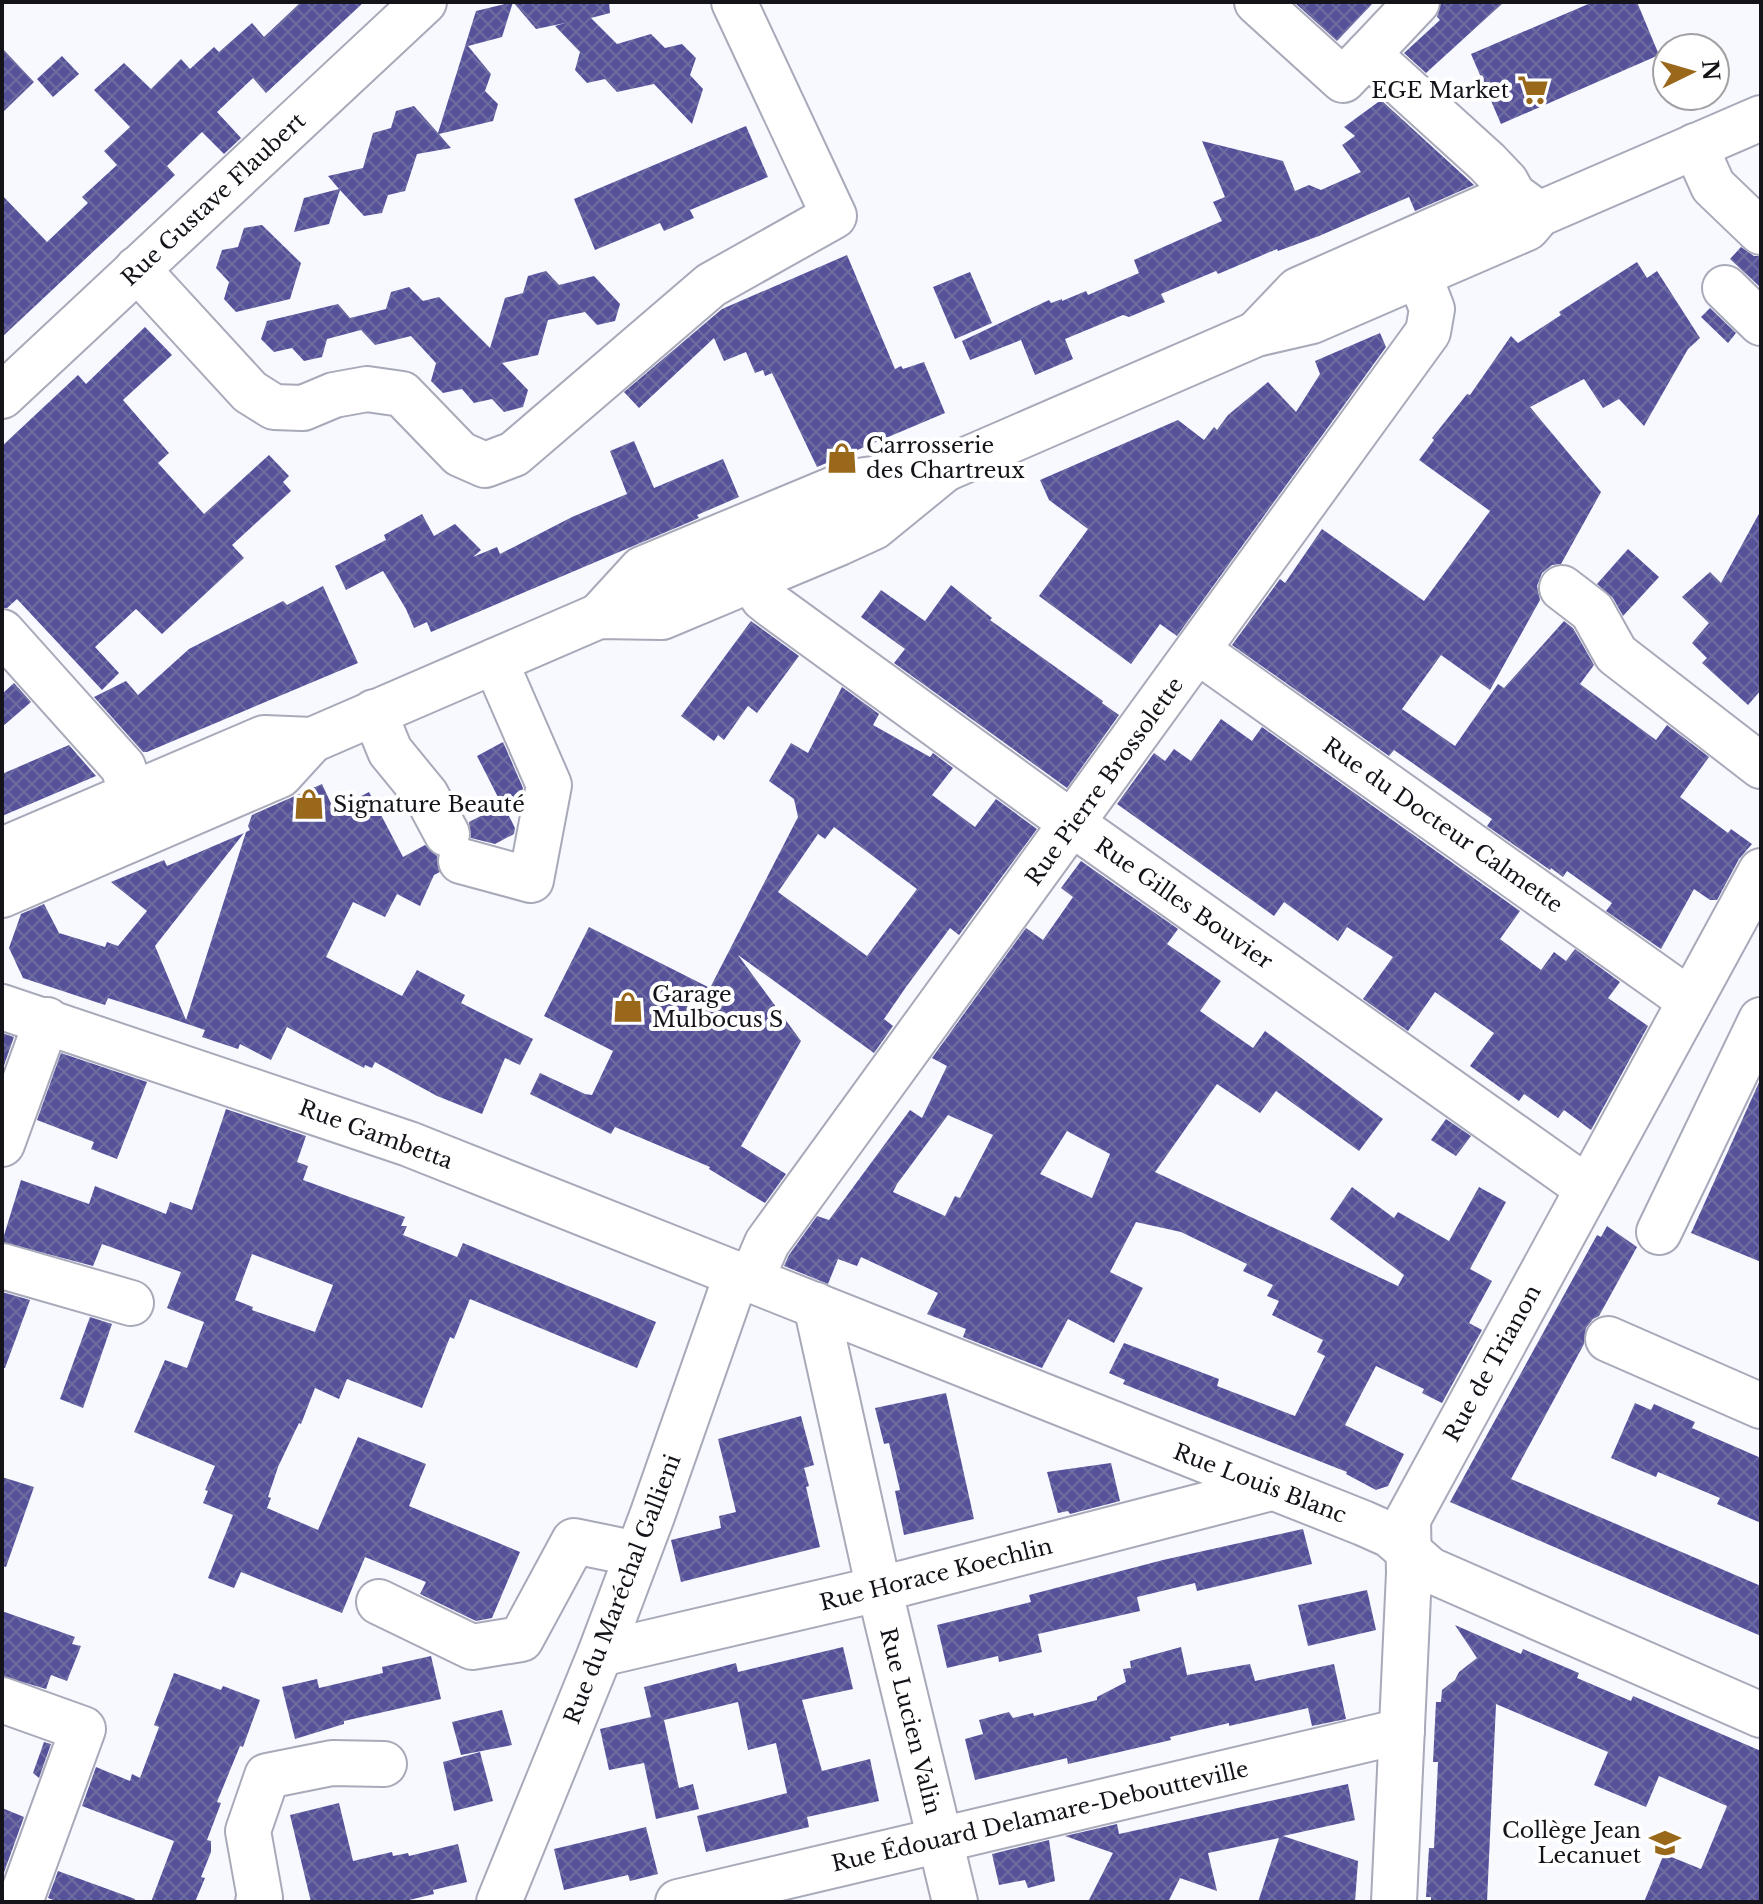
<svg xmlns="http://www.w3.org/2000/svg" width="1763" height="1904" viewBox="0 0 1763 1904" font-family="'Libre Baskerville',serif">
<defs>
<pattern id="building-cross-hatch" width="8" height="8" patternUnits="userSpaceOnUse" patternTransform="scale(2)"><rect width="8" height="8" fill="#555299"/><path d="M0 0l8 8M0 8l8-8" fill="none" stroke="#6e6ca1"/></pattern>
</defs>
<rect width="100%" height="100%" fill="#f8f8ff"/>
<!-- building -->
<g fill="url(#building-cross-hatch)" fill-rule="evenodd">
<path d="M301,2H364L266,93L253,78L217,112L241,138L224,154L202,132L167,166L175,175L2,337V195L47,242L88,203L82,197L117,165L104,151L130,127L94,90L124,63L151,89L181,59L190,69L214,47L219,52L252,23L264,37Z"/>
<path d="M513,2L502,37L468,46L491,74L485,91L498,104L493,121L439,134L451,148L417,154L405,191L388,195L382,213L364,216L340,190L329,224L294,232L304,198L339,189L328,176L363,168L373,133L391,128L396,111L414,106L438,133L476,11Z"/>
<path d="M513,2H609L610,13L591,18L617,44L651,34L665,48L682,44L696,58L690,75L703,89L692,124L654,84L617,92L605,79L587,83L575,70L580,52L555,26L565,23L536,29Z"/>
<path d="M1294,2H1374L1337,41Z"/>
<path d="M1441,2H1504L1426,73L1404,53L1440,20L1437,17Z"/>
<path d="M1593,2H1637L1659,55L1501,124L1471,54Z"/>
<path d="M2,48L34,82L2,113Z"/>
<path d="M62,56L79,74L53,97L37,79Z"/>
<path d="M1381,100L1474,185L1415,211L1409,197L1319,236L1278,251L1277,249L1218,274L1216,271L1161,294L1165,302L1129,317L1123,315L1065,339L1073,359L1035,375L1021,340L970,360L962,341L1049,300L1051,303L1062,299V301L1086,291L1088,295L1139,273L1134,260L1222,221L1213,202L1225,197L1202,141L1283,161L1295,191L1309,185L1321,190L1361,172L1342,145L1355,136L1344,127Z"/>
<path d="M746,126L768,177L690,210L694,218L664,231L660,223L595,250L574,199Z"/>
<path d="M262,225L301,263L290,299L236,312L224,299L229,282L216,268L222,250L238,247L244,228Z"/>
<path d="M1741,247L1754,256H1761V288L1730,259Z"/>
<path d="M847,255L895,369L901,366L903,369L924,362L945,413L817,467L772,373L765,376L763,370L755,373L746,352L724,361L714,338L639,408L624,392L722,309Z"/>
<path d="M1637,262L1647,278L1657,271L1700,338L1688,349L1644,426L1619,399L1603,408L1584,379L1530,407L1601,492L1561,564L1552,565L1542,573L1537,586L1540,600L1490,690L1441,655L1402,709L1455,746L1498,684L1504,688L1564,621L1573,628L1594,665L1580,684L1656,740L1667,725L1709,757L1680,797L1728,833L1731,829L1752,844L1739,859L1717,900H1710L1694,889L1661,949L1606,911L1612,903L1567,871L1563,877L1551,868L1550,870L1487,826L1492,819L1394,750L1389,756L1232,645L1280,579L1285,583L1322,529L1424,601L1490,511L1419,460L1434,440L1432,438L1467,394L1470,395L1511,336L1518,343L1561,315L1559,312Z"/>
<path d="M546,271L559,285L594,276L620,304L615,321L597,325L585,312L548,320L538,355L502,363L528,390L523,407L504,412L492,399L474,403L462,389L443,393L431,381L436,363L411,336L375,345L361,330L327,339L322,357L304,361L292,348L274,352L261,339L267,321L338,304L350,318L386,309L391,292L409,287L423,301L439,297L490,348L505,298L523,293L528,276Z"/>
<path d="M970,272L992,323L955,339L933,287Z"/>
<path d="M1710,308L1736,333L1728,343L1701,317Z"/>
<path d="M145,327L172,355L123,400L169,453L158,463L204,514L269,455L289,476L283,482L291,491L232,545L244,558L162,634L136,609L95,647L119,673L102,690L17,599L7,608H2V446L78,375L86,384Z"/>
<path d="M1380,333L1386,347L1177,636L1160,624L1131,664L1039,596L1088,529L1049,500L1040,480L1178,420L1204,440L1214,427L1217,430L1228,415L1268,382L1296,412L1320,374L1315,361Z"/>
<path d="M634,441L654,488L723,459L739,497L697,515L699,518L431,632L427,622L414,628L406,609L383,571L346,590L335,566L386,540L384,535L422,514L434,536L455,524L481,550L473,557L497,547L500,554L572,517L627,494L610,451Z"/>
<path d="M1761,510V690L1748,705L1702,663L1707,658L1692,643L1709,623L1682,597L1710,572L1721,583Z"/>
<path d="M1628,549L1659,577L1623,616L1613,598L1597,584Z"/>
<path d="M951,585L992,618L990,620L1103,701L1102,703L1119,715L1067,788L894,663L905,649L861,617L881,590L925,621Z"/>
<path d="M323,586L358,663L147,752H143L94,697L126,681L138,695L189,649L283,601L287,605Z"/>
<path d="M751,621L799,656L757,713L748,706L724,740L718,735L714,741L681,716Z"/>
<path d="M14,683L31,702L2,727V694Z"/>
<path d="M842,687L879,714L873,725L930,757L933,753L953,768L932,795L975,827L996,799L1037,829L959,935L950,928L906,987L884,1019L893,1026L874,1053L738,955L801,1041L741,1146L786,1174L765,1203L709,1169L710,1167L615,1127L611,1134L530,1094L540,1073L585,1094L592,1095L613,1051L544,1016L589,927L710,988L798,817L794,799L769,781L791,743L808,753ZM834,827L917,889L867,956L778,892L818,834L825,839Z"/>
<path d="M1221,719L1252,741L1262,727L1520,911L1500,939L1541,970L1554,952L1566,961L1575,949L1620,982L1608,998L1648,1026L1591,1130L1564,1110L1558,1118L1524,1094L1519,1101L1470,1066L1494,1033L1435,992L1408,1031L1363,999L1393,957L1347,927L1338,941L1284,902L1274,916L1117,804L1154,753L1165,761L1174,749L1191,761Z"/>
<path d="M503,742L523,788L521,800L505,808L515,828L514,834L495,844L471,838L469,822L502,805L477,756Z"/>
<path d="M69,745L96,776L2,816V774Z"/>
<path d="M322,784L334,810L369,792L403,857L425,845L437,856L440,872L434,875L420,906L397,894L385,917L353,902L326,957L402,996L417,970L465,995L461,1003L533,1039L520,1065L505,1058L482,1114L437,1096L375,1062L372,1068L365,1065L364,1068L287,1027L271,1060L240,1044L238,1049L202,1037L205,1030L161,1015L108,998L105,1005L23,978L9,948L21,914L44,904L59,933L105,947L107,942L118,946L147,911L111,882L164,860L167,866L244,833L155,946L186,1020L246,832L250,830L248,826L252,815Z"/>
<path d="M1081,861L1178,929L1167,944L1221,981L1200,1011L1253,1048L1265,1031L1383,1119L1359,1151L1276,1091L1260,1113L1217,1084L1155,1172L1398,1286L1404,1275L1330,1219L1352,1187L1394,1218L1398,1212L1449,1241L1479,1187L1506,1202L1470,1269L1492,1281L1469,1323L1482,1330L1442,1403L1422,1393L1424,1389L1376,1366L1345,1425L1404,1454L1388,1486L1376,1490L1346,1474L1347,1472L1123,1384L1125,1380L1109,1373L1124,1343L1219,1379L1217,1386L1295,1416L1325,1356L1317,1352L1323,1340L1272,1315L1279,1301L1267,1296L1273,1285L1243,1271L1247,1264L1181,1232L1136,1222L1110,1272L1143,1288L1114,1343L1068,1319L1042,1368L963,1337L966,1329L927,1314L938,1293L861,1257L857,1266L838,1259L828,1284L784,1266L789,1255L817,1216L829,1220L910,1110L922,1118L947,1066L932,1058L1026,928L1043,940L1073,897L1061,888ZM948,1115L993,1135L960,1198L955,1196L945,1216L893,1192L897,1184ZM1067,1131L1110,1154L1092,1198L1040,1174Z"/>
<path d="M2,1033L14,1037L2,1071Z"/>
<path d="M61,1053L147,1082L117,1159L91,1149L94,1142L37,1120Z"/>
<path d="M1761,1078V1262L1691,1233Z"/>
<path d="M226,1109L306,1136L297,1162L308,1166L303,1180L405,1217L401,1226H407L403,1235L457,1257L463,1243L656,1322L637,1368L470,1299L454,1339L450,1337L422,1408L347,1379L339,1399L315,1388L301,1424L299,1423L278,1467L268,1497L271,1498L267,1508L318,1530L358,1437L426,1464L409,1506L520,1552L492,1618L476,1621L420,1594L426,1582L365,1557L342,1613L241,1572L234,1588L208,1578L233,1515L203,1503L208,1491L205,1490L215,1466L134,1432L165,1360L187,1368L204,1322L167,1308L181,1272L102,1244L93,1266L2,1242L21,1180L89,1204L95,1186L166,1214L170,1202L192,1210ZM252,1254L333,1285L315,1332L252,1310L253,1307L235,1300Z"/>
<path d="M1446,1119L1471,1136L1456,1156L1431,1140Z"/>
<path d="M1607,1226L1637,1247L1599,1316L1593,1319L1586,1328L1584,1344L1511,1479L1761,1586V1636L1450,1502L1597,1235L1601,1237Z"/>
<path d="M2,1292L30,1300L5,1368H2Z"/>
<path d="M90,1317L112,1324L83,1408L60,1399Z"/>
<path d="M946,1393L974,1519L904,1535L895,1491L900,1490L889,1443L884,1444L875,1408Z"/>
<path d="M1635,1403L1651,1410L1654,1404L1695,1422L1692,1428L1761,1458V1523L1717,1504L1720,1498L1658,1472L1656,1477L1611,1458Z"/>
<path d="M801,1416L814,1465L804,1468L809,1486L806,1487L820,1547L681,1582L671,1540L721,1528L719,1516L736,1512L718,1439Z"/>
<path d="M1111,1463L1120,1501L1070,1514L1068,1511L1058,1513L1047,1472Z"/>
<path d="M2,1477L34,1487L6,1567L2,1566Z"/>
<path d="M1303,1529L1312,1564L1197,1591L1195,1583L1137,1597L1140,1611L1038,1634L1042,1652L999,1662L998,1656L947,1668L937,1625L1031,1602L1029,1595L1163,1560Z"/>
<path d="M1367,1590L1376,1630L1308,1646L1298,1605Z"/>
<path d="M2,1611L75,1637L72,1644L81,1646L67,1681L51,1675L46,1689L2,1676Z"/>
<path d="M1455,1625L1521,1654L1523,1649L1579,1673L1577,1678L1631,1701L1633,1696L1761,1751V1902H1644L1664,1854L1701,1869L1727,1806L1659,1776L1646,1807L1594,1785L1608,1752L1496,1704L1487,1902H1431V1897H1426L1429,1848H1434L1438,1762H1433L1436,1702H1441L1442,1690L1455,1680L1459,1672L1477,1658Z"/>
<path d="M843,1647L853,1689L802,1700L822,1771L870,1759L879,1801L807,1817L809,1827L706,1852L697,1816L787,1793L776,1743L748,1750L738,1702L664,1720L679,1788L693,1784L699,1809L656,1819L644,1763L609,1770L600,1729L651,1717L644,1687L736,1663L738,1672Z"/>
<path d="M1181,1647L1187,1675L1250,1664L1255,1681L1334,1664L1346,1719L1312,1726L1308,1708L1229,1726V1723L1170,1737L1171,1740L1068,1764L1067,1758L975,1780L965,1739L983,1734L979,1720L1009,1712L1013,1718L1033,1713L1034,1716L1097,1700V1697L1126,1682L1123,1669L1131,1668L1130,1661Z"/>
<path d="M431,1656L441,1699L344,1721V1724L295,1739L282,1687L317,1679L319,1688L383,1673L382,1667Z"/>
<path d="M174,1673L221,1690L223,1686L260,1700L243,1747L240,1746L217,1802L221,1803L207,1840L211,1841V1852L201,1877L205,1878L195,1902H151L174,1841L82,1806L96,1767L130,1781L132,1774L140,1778L159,1727L154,1725Z"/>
<path d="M502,1710L512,1745L461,1755L452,1722Z"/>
<path d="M44,1742L51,1744L39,1778L33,1773Z"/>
<path d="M480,1752L493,1801L454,1811L443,1762Z"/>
<path d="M1348,1784L1355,1820L1283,1836L1358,1861L1355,1902H1258L1279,1838L1208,1853L1217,1891L1180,1878L1168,1902H1088L1113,1853L1065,1836L1117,1824L1119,1834Z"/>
<path d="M339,1803L353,1861L392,1852L393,1856L408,1853L409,1856L458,1844L467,1882L433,1890L434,1894L401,1902H311L290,1815Z"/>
<path d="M2,1808L24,1817L2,1878Z"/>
<path d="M646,1827L658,1874L630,1881L628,1875L564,1890L554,1849Z"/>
<path d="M1049,1840L1055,1881L1028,1888L1025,1880L999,1885L992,1854Z"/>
<path d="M58,1871L135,1899L134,1902H59L48,1898Z"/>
</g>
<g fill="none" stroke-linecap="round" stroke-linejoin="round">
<defs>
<g id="minor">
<path d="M1257,2L1343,80L1368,54"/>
<path d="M1417,2L1368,54L1487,162L1506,182L1513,195"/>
<path d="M1695,146L1713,186L1761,232"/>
<path d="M137,269L250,392L274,407L303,408L334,395L367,389L402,394L460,454L485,465L514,454L711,285L834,216L734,2"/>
<path d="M1725,288L1761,323"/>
<path d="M2,396L424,2"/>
<path d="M753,580L763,598L773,606L1091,837L1587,1188"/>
<path d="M1562,588L1592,611L1616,654L1761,766"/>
<path d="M599,616L924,478"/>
<path d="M2,632L123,767L132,794"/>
<path d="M1198,651L1689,1000"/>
<path d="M374,712L390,751L426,795L447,834"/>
<path d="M461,861L531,880L549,785L495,661"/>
<path d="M2,1007L409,1144L1363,1523L1390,1535L1430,1570L1761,1715"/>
<path d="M2,1144L47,1020"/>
<path d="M1659,1232L1761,1020"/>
<path d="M2,1266L131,1303"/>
<path d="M816,1305L874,1567L955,1902"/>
<path d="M1608,1339L1761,1406"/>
<path d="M379,1602L472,1647L521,1639L574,1541L637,1554"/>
<path d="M600,1654L904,1583L1271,1488"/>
<path d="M2,1700L83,1729L20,1902"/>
<path d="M258,1902L260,1898L248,1831L267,1776L332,1763L384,1764"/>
<path d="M499,1902L600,1654L652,1516L732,1288L758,1264L767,1243L1428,332L1432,309L1419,275"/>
<path d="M678,1902L1402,1731"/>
<path d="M1394,1902L1409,1573L1408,1519L1761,871"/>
</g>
<g id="major">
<path d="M1256,334L1298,290L1513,195L1539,214"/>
<path d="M599,616L642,569L851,482L945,469L1256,334L1312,321L1527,228L1539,214L1761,118"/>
<path d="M2,850L264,738L312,740"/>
<path d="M2,895L280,775L312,740L599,616L662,617L839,543L874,527L945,469"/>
</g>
</defs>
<!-- minor casing -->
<use href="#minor" stroke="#a8a9b9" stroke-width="48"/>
<!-- major casing -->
<use href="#major" stroke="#a8a9b9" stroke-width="48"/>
<!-- minor -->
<use href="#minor" stroke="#fff" stroke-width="44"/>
<!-- major -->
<use href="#major" stroke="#fff" stroke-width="44"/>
</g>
<!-- icons -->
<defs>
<symbol id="supermarket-bare" viewBox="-9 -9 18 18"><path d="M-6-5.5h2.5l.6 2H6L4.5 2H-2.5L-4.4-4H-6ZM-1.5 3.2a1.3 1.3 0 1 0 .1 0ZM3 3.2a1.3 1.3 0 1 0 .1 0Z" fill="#99681a" stroke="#fff" stroke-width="2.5" paint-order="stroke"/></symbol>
<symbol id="shop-bare" viewBox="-9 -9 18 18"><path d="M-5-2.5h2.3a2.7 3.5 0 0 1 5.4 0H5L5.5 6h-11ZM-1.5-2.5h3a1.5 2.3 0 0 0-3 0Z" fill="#99681a" stroke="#fff" stroke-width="2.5" paint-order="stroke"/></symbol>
<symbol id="school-bare" viewBox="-9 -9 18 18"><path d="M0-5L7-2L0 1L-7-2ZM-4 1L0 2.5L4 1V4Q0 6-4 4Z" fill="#99681a" stroke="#fff" stroke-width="2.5" paint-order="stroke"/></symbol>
</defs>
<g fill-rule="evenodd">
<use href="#supermarket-bare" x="1511" y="68" width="44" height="44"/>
<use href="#shop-bare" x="820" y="436" width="44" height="44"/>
<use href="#shop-bare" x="287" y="782" width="44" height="44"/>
<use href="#shop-bare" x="606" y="985" width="44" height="44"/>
<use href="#school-bare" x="1643" y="1821" width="44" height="44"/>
</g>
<g text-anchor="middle" stroke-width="8" stroke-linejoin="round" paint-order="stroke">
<!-- poi labels -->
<g font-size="22" fill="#131319" stroke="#fff" text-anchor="start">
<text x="1509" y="98" text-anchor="end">EGE Market</text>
<text x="866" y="453">Carrosserie<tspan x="866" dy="25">des Chartreux</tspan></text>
<text x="333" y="812">Signature Beauté</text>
<text x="652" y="1002">Garage<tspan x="652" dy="25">Mulbocus S</tspan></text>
<text x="1641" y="1838" text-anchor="end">Collège Jean<tspan x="1641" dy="25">Lecanuet</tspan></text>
</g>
<!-- street labels -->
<g font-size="22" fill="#131319" stroke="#fff">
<text transform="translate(213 199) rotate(-43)" y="8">Rue Gustave Flaubert</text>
<text transform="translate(1104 781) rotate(-54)" y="8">Rue Pierre Brossolette</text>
<text transform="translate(1443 825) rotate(35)" y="8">Rue du Docteur Calmette</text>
<text transform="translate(1184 903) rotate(35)" y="8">Rue Gilles Bouvier</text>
<text transform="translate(376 1134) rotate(20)" y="8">Rue Gambetta</text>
<text transform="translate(1492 1363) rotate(-61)" y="8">Rue de Trianon</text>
<text transform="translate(1260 1483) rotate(21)" y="8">Rue Louis Blanc</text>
<text transform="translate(936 1574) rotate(-14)" y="8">Rue Horace Koechlin</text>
<text transform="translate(622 1589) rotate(-69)" y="8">Rue du Maréchal Gallieni</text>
<text transform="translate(911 1721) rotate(76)" y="8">Rue Lucien Valin</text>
<text transform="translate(1040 1816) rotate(-13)" y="8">Rue Édouard Delamare-Deboutteville</text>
</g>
</g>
<!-- border -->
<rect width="1763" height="1904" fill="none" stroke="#131319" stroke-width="8"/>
<!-- north arrow -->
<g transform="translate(1691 72) rotate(85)"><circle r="38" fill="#ffffff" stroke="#a1a1a3" stroke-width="2"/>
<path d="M0-6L14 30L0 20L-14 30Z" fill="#99681a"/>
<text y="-12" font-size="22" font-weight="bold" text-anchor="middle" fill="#131319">N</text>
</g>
</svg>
